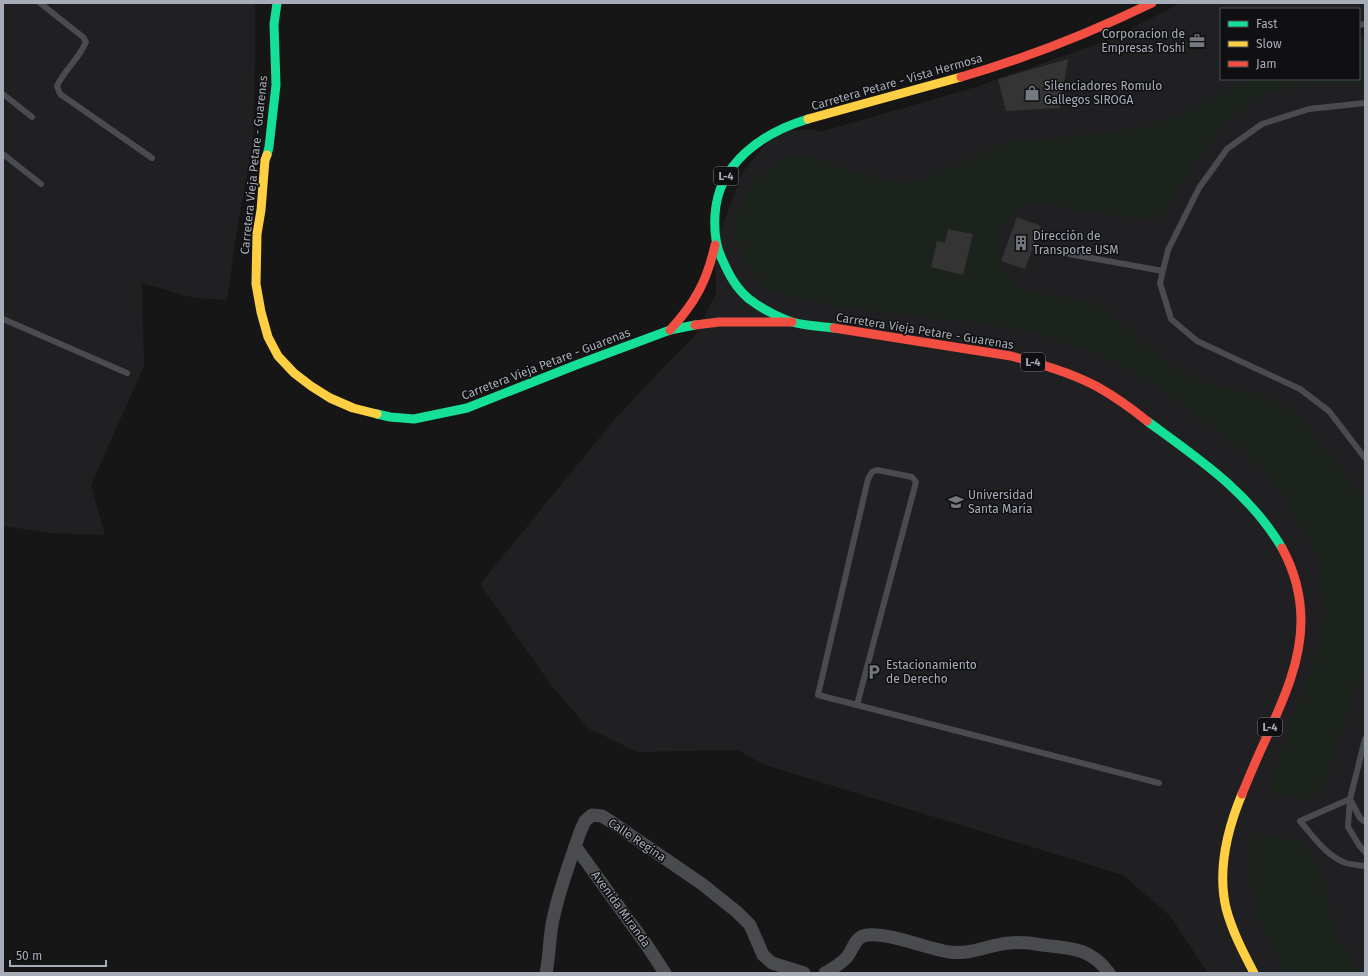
<svg xmlns="http://www.w3.org/2000/svg" width="1368" height="976" viewBox="0 0 1368 976" font-family="'Fira Sans',sans-serif">
<rect width="100%" height="100%" fill="#161616"/>
<!-- built -->
<g fill="#202022">
<path d="M3,3H255V68L253,139L236,236L227,300L194,298L142,283L144,366L91,485L105,535L50,533L3,526Z"/>
<path d="M1181,3H1365V26L1359,27V9H1221V79H1359V37L1365,36V973H1208L1170,916L1123,875L765,765L738,750L637,752L588,728L551,685L480,584L614,420L660,371L694,337L716,293L715,245L736,189L743,172L759,152L779,131L813,129L820,132L976,87L1128,33V30Z"/>
</g>
<!-- green -->
<g fill="#1c231d">
<path d="M1365,46V87L1345,84L1296,86L1256,98L1227,122L1198,158L1159,220L1081,211L1053,204L1024,205L1000,229L1001,264L1009,278L1022,288L1043,294L1087,301L1104,307L1137,337L1178,371L1208,383L1263,396L1292,410L1303,421L1365,500V661L1324,788L1304,800L1267,790L1318,648L1324,617L1323,590L1321,564L1304,531L1286,499L1269,476L1247,455L1171,396L1146,379L1116,363L1084,349L1029,331L973,322L847,308L771,292L758,280L738,247L735,233L738,209L750,187L762,173L783,159L803,155L894,183L919,180L1013,141L1057,138L1131,130L1176,117L1251,79H1359V48Z"/>
<path d="M1252,832L1299,841L1317,861L1324,878L1328,904L1339,940L1361,973H1286C1271,947 1256,918 1252,887C1250,870 1252,849 1252,832Z"/>
</g>
<!-- building -->
<g fill="#343435">
<path d="M1068,59L1060,108L1006,111L998,79Z"/>
<path d="M1017,217L1041,226L1025,269L1001,261Z"/>
<path d="M948,229L973,234L963,275L931,267L937,241L945,243Z"/>
</g>
<g fill="none" stroke-linecap="round" stroke-linejoin="round">
<!-- lane -->
<g stroke="#4a4b4f" stroke-width="6">
<path d="M40,3L83,37L86,42C79,59 64,70 57,86L60,94L152,158"/>
<path d="M1359,25L1365,24"/>
<path d="M3,94L32,117"/>
<path d="M1365,103L1309,109L1262,124L1227,149L1199,188L1168,250L1160,283L1171,319L1197,341L1300,389L1329,411L1365,458"/>
<path d="M3,154L41,184"/>
<path d="M1069,254L1163,271"/>
<path d="M3,319L127,373"/>
<path d="M857,705L916,482L912,477L877,470L872,472L868,479L818,695L857,705L1159,783"/>
<path d="M1365,739L1350,799L1300,821C1313,836 1326,856 1346,863C1352,865 1359,865 1365,866"/>
<path d="M1350,799L1348,827L1359,845L1365,852"/>
<path d="M1350,799L1360,818L1365,822"/>
</g>
<!-- street -->
<g stroke="#4a4b4f" stroke-width="13">
<path d="M575,846L648,947L665,973"/>
<path d="M546,973C550,954 549,934 554,915C560,887 571,859 580,832L585,821L592,815L602,816L613,823L702,884L737,912L750,925L763,955L772,963L804,973"/>
<path d="M825,973C832,969 839,965 845,959C852,953 854,939 863,936C884,930 927,949 949,952C971,955 988,945 1009,943C1020,942 1031,943 1042,945C1071,948 1091,948 1109,973"/>
</g>
<!-- fast -->
<g stroke="#16e098" stroke-width="9">
<path d="M808,119C762,133 718,163 715,215C714,231 715,245 722,259C729,275 736,288 749,299C761,308 777,317 792,322C805,326 820,326 834,328"/>
<path d="M267,155L269,147L276,85L274,24L277,3"/>
<path d="M377,414L390,417L414,419L467,408L576,365L670,330L695,325"/>
<path d="M1147,421C1199,459 1249,492 1282,548"/>
</g>
<!-- slow -->
<g stroke="#ffcf43" stroke-width="9">
<path d="M808,119L961,77"/>
<path d="M267,155L265,160L261,210L257,234L256,284L261,312L268,337L278,356L294,373L311,386L330,398L353,408L377,414"/>
<path d="M1242,794C1227,830 1217,869 1226,908C1232,931 1243,952 1254,973"/>
</g>
<!-- jam -->
<g stroke="#f24e42" stroke-width="9">
<path d="M961,77C1027,58 1090,33 1152,3"/>
<path d="M695,325L719,322H792"/>
<path d="M834,328L1011,356C1040,364 1069,372 1096,386C1114,396 1131,408 1147,421"/>
<path d="M670,330C695,303 707,281 715,245"/>
<path d="M1242,794C1249,777 1256,760 1264,743C1281,705 1301,664 1301,621C1301,595 1294,570 1282,548"/>
</g>
</g>
<!-- icons -->
<defs>
<symbol id="office-bare" viewBox="-9 -9 18 18"><path d="M-6-3h4V-5.5h4V-3h4V5H-6ZM-1-4.5V-3h2v-1.5ZM-6 0V1H6V0Z" fill="#74787f" stroke="#101012" stroke-width="2.5" paint-order="stroke"/></symbol>
<symbol id="shop-bare" viewBox="-9 -9 18 18"><path d="M-5-2.5h2.3a2.7 3.5 0 0 1 5.4 0H5L5.5 6h-11ZM-1.5-2.5h3a1.5 2.3 0 0 0-3 0Z" fill="#74787f" stroke="#101012" stroke-width="2.5" paint-order="stroke"/></symbol>
<symbol id="building-bare" viewBox="-9 -9 18 18"><path d="M-4-6H4V6H1V3H-1V6H-4ZM-2.5-4.3h1.7v1.8h-1.7ZM.8-4.3h1.7v1.8H.8ZM-2.5-1h1.7V.8h-1.7ZM.8-1h1.7V.8H.8Z" fill="#74787f" stroke="#101012" stroke-width="2.5" paint-order="stroke"/></symbol>
<symbol id="university-bare" viewBox="-9 -9 18 18"><path d="M0-5L7-2L0 1L-7-2ZM-4 1L0 2.5L4 1V4Q0 6-4 4Z" fill="#74787f" stroke="#101012" stroke-width="2.5" paint-order="stroke"/></symbol>
<symbol id="parking-bare" viewBox="-9 -9 18 18"><path d="M-3.5-5.5H1a3.5 3.5 0 0 1 0 7H-1V5.5H-3.5ZM-1-3.4V-.6H.8a1.4 1.4 0 0 0 0-2.8Z" fill="#74787f" stroke="#101012" stroke-width="2.5" paint-order="stroke"/></symbol>
</defs>
<g fill-rule="evenodd">
<use href="#office-bare" x="1186" y="30" width="22" height="22"/>
<use href="#shop-bare" x="1021" y="82" width="22" height="22"/>
<use href="#building-bare" x="1010" y="232" width="22" height="22"/>
<use href="#university-bare" x="945" y="491" width="22" height="22"/>
<use href="#parking-bare" x="863" y="661" width="22" height="22"/>
</g>
<g text-anchor="middle" stroke-width="3" stroke-linejoin="round" paint-order="stroke">
<!-- shield labels -->
<g fill="#101012" stroke="#797d86" stroke-width="1">
<rect x="714" y="167" width="24" height="18" rx="3"/>
<rect x="1021" y="353" width="24" height="18" rx="3"/>
<rect x="1258" y="718" width="24" height="18" rx="3"/>
</g>
<g font-size="11" font-weight="bold" fill="#a6acb8">
<text x="726" y="180">L-4</text>
<text x="1033" y="366">L-4</text>
<text x="1270" y="731">L-4</text>
</g>
<!-- poi labels -->
<g font-size="12" fill="#a6acb8" stroke="#101012" text-anchor="start">
<text x="1185" y="38" text-anchor="end">Corporacion de<tspan x="1185" dy="14">Empresas Toshi</tspan></text>
<text x="1044" y="90">Silenciadores Romulo<tspan x="1044" dy="14">Gallegos SIROGA</tspan></text>
<text x="1033" y="240">Dirección de<tspan x="1033" dy="14">Transporte USM</tspan></text>
<text x="968" y="499">Universidad<tspan x="968" dy="14">Santa María</tspan></text>
<text x="886" y="669">Estacionamiento<tspan x="886" dy="14">de Derecho</tspan></text>
</g>
<!-- street labels -->
<g font-size="12" fill="#a6acb8" stroke="#101012">
<text transform="translate(897 82) rotate(-16)" y="4">Carretera Petare - Vista Hermosa</text>
<text transform="translate(254 165) rotate(-84)" y="4">Carretera Vieja Petare - Guarenas</text>
<text transform="translate(925 331) rotate(9)" y="4">Carretera Vieja Petare - Guarenas</text>
<text transform="translate(546 364) rotate(-21)" y="4">Carretera Vieja Petare - Guarenas</text>
<text transform="translate(637 840) rotate(34)" y="4">Calle Regina</text>
<text transform="translate(621 909) rotate(54)" y="4">Avenida Miranda</text>
</g>
</g>
<!-- border -->
<rect width="1368" height="976" fill="none" stroke="#a6acb8" stroke-width="8"/>
<!-- legend -->
<rect x="1220" y="8" width="140" height="72" fill="#101012" stroke="#4c4e54"/>
<rect x="1228" y="21" width="20" height="6" fill="#16e098" stroke="#4c4e54"/>
<text x="1256" y="28" font-size="12" fill="#a6acb8">Fast</text>
<rect x="1228" y="41" width="20" height="6" fill="#ffcf43" stroke="#4c4e54"/>
<text x="1256" y="48" font-size="12" fill="#a6acb8">Slow</text>
<rect x="1228" y="61" width="20" height="6" fill="#f24e42" stroke="#4c4e54"/>
<text x="1256" y="68" font-size="12" fill="#a6acb8">Jam</text>
<!-- scale -->
<path d="M10 960v6h96v-6" fill="none" stroke="#a6acb8" stroke-width="2"/>
<text x="16" y="960" font-size="12" fill="#a6acb8" stroke="#101012" stroke-width="3" paint-order="stroke">50 m</text>
</svg>
